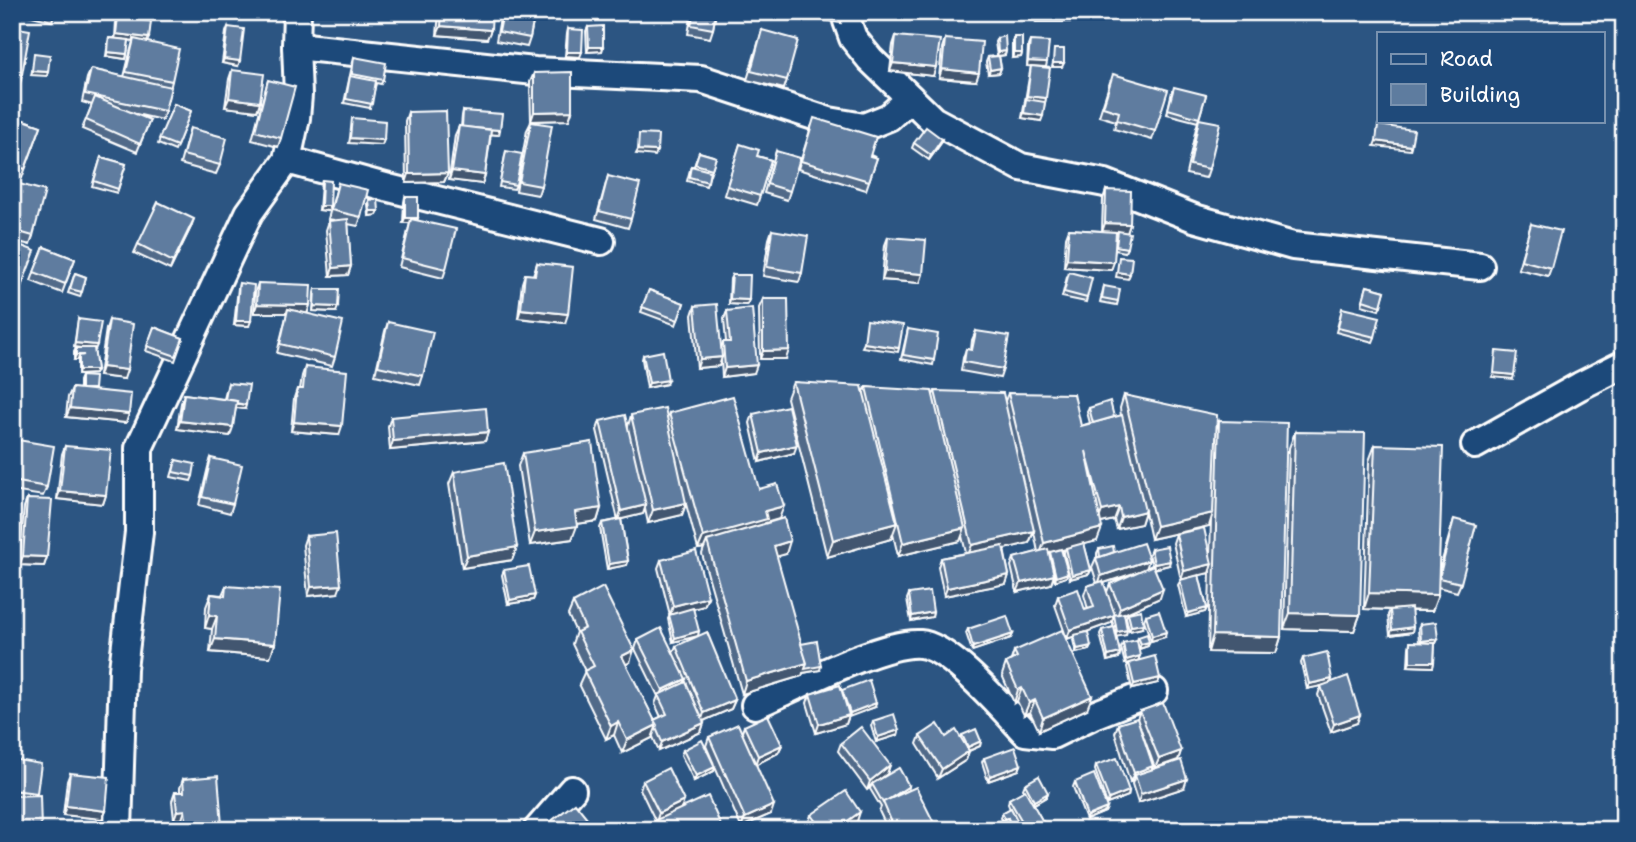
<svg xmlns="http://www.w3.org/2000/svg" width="1636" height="842" viewBox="0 0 1636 842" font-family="'Shantell Sans',sans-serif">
<rect width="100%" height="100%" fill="#2c5582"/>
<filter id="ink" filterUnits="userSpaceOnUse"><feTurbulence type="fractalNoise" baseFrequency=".0143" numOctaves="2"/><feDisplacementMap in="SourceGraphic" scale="14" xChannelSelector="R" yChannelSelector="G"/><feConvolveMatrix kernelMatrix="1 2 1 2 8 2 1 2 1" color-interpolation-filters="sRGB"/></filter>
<g filter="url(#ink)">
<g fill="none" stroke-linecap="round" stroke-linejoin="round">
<defs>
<g id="street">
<path d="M849,12L847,21L853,38L870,59L933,120L1021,167L1105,183L1194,218L1293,246L1480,266"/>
<path d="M296,46L535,71L701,79L829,121L864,127L889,117L910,98"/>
<path d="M287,160L389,188L601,241"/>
<path d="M1475,445L1580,386L1624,364"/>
<path d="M755,705C792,689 882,641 920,644C950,646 1004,710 1025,732L1052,735L1091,716L1154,691"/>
<path d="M118,830L123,669L139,532V448L249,213L287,160L296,118L298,95L296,46L297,12"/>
<path d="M537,830L572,790"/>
</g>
</defs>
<!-- street casing -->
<use href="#street" stroke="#fff" stroke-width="32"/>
<!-- street -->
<use href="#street" stroke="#1f4a7a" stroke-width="26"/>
</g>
<!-- wall -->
<g fill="#516b89" stroke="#fff" stroke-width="2" fill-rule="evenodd">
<path d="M16,12H55L52,21Z"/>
<path d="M439,12H492L487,39L437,35Z"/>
<path d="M501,12H535L530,38L527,47L496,41Z"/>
<path d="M692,12H716L713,29L710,38L688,34Z"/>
<path d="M804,12H844L841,23L803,17Z"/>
<path d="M1036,12H1086L1083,22H1036Z"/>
<path d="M118,17L147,42L172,81L165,111L162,120L136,114L150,120L137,152L82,129L92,105L82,102L87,78L91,69L124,77L133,41L129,40L127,54L126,59L106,56L108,42L109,38H115L116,21Z"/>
<path d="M12,27L21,80L18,89L12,88Z"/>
<path d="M228,27L238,66L222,63L226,32Z"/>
<path d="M588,27L603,47L602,51L587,52L586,31Z"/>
<path d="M568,29L580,57L565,56L567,34Z"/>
<path d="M762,30L787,80L784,89L747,80Z"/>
<path d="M896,36L933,76L890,71L893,45Z"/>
<path d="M1014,37L1022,53L1021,57L1012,58V41Z"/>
<path d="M997,38L1006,51L1005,55L999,56L1001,68L999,73L988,74L986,62L988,57L997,56L995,42Z"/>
<path d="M945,39L976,81L939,78L942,48Z"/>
<path d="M1030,41L1046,67L1035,66L1046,98L1041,121L1022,118L1031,66H1027L1028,46Z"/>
<path d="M354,57L383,80L381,84L376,83L370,108L344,103Z"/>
<path d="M232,70L260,102L257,111L225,107L229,79Z"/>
<path d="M534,73L572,111L569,120L531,121L530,82Z"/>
<path d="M268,80L281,138L278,147L252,140Z"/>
<path d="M1110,82L1155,131L1152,140L1114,129L1116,121L1099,116Z"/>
<path d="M1172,91L1206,95L1198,122L1167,114Z"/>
<path d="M174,104L191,111L175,151L158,144Z"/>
<path d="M463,111L499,135L491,134L485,175L482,184L449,180L455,135L459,126L461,127L462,116Z"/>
<path d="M408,112L448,173L444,182L406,183L405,121Z"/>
<path d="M12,116L41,126L22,178L12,175Z"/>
<path d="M1199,119L1209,169L1206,178L1186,174L1196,128Z"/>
<path d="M531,122L541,186L538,195L516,191L527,130Z"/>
<path d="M811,127L877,158L866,190L798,169Z"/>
<path d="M190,128L220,165L216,174L180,164Z"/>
<path d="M942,139L941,143L929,160L912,148L914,143Z"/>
<path d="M740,144L757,156L771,160L757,205L724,195Z"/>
<path d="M506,151L516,185L514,189L499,187Z"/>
<path d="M776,151L790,191L787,200L764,193Z"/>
<path d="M699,152L716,157L706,186L687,181L691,166H694Z"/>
<path d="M101,157L126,164L117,193L92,186Z"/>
<path d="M608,176L631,219L628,228L596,219Z"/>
<path d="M322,180L328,211L319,210L321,185Z"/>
<path d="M12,182L33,236L30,245L12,240Z"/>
<path d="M338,183L361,217L358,226L348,224L351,266L348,275L330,276L326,230L329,221L334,220L328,219Z"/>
<path d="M1106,190L1130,224L1127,233V248L1125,252L1115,250L1111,270L1064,267L1066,237L1069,229L1102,231L1103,199Z"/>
<path d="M405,197L418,218L417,221L446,269L443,278L399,267L410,223H403L404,202Z"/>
<path d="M369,200L379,211L377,215L369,216L368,204Z"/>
<path d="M1531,224L1551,268L1548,276L1518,269Z"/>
<path d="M191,227L170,270L134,253L138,244Z"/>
<path d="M772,230L802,273L799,282L763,276L769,239Z"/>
<path d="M888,237L923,274L920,283L882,280L885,245Z"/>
<path d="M44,247L75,259L62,293L31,281Z"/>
<path d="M537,263L565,323L518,318L522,283L525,274L533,275Z"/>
<path d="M75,273L86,277L80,297L68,293Z"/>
<path d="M732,275L747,305L729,304L730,279Z"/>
<path d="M1067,277L1087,298L1086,302L1062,297Z"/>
<path d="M239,283L249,326L234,325L238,288Z"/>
<path d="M258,283L310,305L307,314L335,357L332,366L277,353L287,313H254L255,292Z"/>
<path d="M1104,286L1118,301L1117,305L1100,302Z"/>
<path d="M1367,286L1385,291L1379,310L1362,305Z"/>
<path d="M315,289L336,312L313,311L314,293Z"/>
<path d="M649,290L684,303L676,325L641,312Z"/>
<path d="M763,299L786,359H760L759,308Z"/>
<path d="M695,306L721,348L723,342H726L724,319L727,311L754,373L722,377L721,360L719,366L697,368L692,315Z"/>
<path d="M1341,313L1375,337L1373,342L1336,332Z"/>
<path d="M78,319L95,350H94L97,370L95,374L78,375V360H74V352L76,348L74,347Z"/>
<path d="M109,320L124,379L99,376L106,329Z"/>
<path d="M388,322L423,376L420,385L375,375L385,331Z"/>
<path d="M154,327L183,338L175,361L146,351Z"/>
<path d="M908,329L934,360L933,365L901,359Z"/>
<path d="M976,331L1003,369L1000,378L961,371L963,358L966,349L971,350L972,340Z"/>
<path d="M643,355L666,384L647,388L642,359Z"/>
<path d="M305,367L339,435L291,431L294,398L297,389H300L302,376Z"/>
<path d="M81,376L94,390L129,414L126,423L66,417L68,397L72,388L79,389V381Z"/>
<path d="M793,382L864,392L866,387L933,395L935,391L1005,401L1008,393L1081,426L1090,423L1087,412L1089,408L1114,417L1121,416L1120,408L1124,395L1216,430L1219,421L1281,637L1276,653L1208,652L1210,571L1209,573L1199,575L1207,608L1205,612L1186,617L1178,585L1181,580L1173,543L1176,534L1210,555L1211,519L1209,526L1151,539L1145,512L1141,524L1117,529L1114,520L1101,523L1097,541L1084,544L1091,570L1089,574L1070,579L1064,553L1065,549L1062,550L1066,577L1055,581L1054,577L1051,584L1017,592L1011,566L1014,558L1038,552L1034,532L1029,543L1004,549L1009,575L1006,584L944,596L938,567L941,558L966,553L962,536L960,541L898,556L893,534L891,539L827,557L787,398Z"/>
<path d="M228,383L245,409L236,408L230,436L177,429L181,403L184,394L224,399Z"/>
<path d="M669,413L759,489L779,519L765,523V524L786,554L776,556L801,644L820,670L803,673L802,676L742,694L702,554L704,548L698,549L686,504L682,515L648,523L645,509L643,514L621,519L628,561L627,565L607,569L600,528L602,523L618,520L597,430L600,421L628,426L631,415L667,418Z"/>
<path d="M753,414L794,453L759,462L750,423Z"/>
<path d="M391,417L488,432L485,441L390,450L388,426Z"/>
<path d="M1295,432L1360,615L1354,631L1284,629L1289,448Z"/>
<path d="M12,439L47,487L43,496L12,491Z"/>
<path d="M1375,445L1439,571L1454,519L1461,583L1457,592L1438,587V595L1432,611H1411L1412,632L1390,635L1388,615L1390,610H1391L1364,609L1369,461Z"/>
<path d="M65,446L106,495L103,504L57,499L62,454Z"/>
<path d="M523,453L601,508L597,521L576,524L572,539L530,545L518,466Z"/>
<path d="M211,458L233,504L230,513L199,505L208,467Z"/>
<path d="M176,460L193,476L191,481L171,477Z"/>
<path d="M454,472L517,547L512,560L462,568L449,484Z"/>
<path d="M27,499L47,557L44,566L19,565L24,507Z"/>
<path d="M306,536L338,593L308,596L303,545Z"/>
<path d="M1099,549L1114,552L1146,568L1152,565L1149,554L1151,549L1169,565L1154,569L1160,598L1124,614L1126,635L1116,636L1120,653L1119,658L1107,661L1100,634L1102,630L1114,627L1112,621L1111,623L1083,633L1091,646L1089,650L1076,653L1073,640L1074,636L1067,639L1055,605L1058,596L1085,610L1088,609L1084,595L1087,586L1097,583L1092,567L1096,558L1097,557V553ZM1135,573L1110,584L1107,592L1104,583Z"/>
<path d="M661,560L708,597L704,606L693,609L698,636L673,642L668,619L670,615L658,568Z"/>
<path d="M504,570L535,595L533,600L508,604L502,575Z"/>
<path d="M226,586L275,644L270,657L210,652L212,629L205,628L206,607L211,594L222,595Z"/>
<path d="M909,594L933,612L932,617L911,621L907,599Z"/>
<path d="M573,603L630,662L626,664L654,720L661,717L655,704L658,696L635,649L638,640L673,653L676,646L735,700L731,709L703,721L704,723L701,732L659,751L653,737L652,738L622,753L614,735L606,739L579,684L585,671L572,644L576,632L568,615Z"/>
<path d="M1128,613L1142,628L1129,631L1126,617Z"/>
<path d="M1146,615L1165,637L1151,641L1144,620Z"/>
<path d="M1420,624L1438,639L1436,643L1435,644L1434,662L1433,667L1408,666L1409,647L1410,642L1419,643L1418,628Z"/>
<path d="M968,629L1013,634L1011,638L972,651L966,633Z"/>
<path d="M1138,637L1149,642L1148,646L1139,649L1137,642L1139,660L1160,678L1158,683L1132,689L1127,667L1129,663L1125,664L1121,648L1123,643L1137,641Z"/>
<path d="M1014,651L1087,709L1039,731L1030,712L1024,715L1017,701L1014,703L1002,675L1006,663L1011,660Z"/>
<path d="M1303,658L1331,682L1357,723L1331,732L1318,695L1321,686L1323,685L1307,689L1301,663Z"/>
<path d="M842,691L875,707L849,716L846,724L816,733L807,703L810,694Z"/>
<path d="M1140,711L1181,751L1178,760L1155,768L1139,724L1153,766L1152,769L1184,788L1138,803L1132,784L1133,781L1130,782L1115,733L1118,724L1137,719Z"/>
<path d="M873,721L899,730L898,735L876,742L871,726Z"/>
<path d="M744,726L782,745L778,753L756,764L771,814L741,827L715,767L714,771L694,781L681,755L683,750L713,762L706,746L709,737L742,732Z"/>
<path d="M962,735L981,741L980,746L969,751L966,760L938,778L917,744L920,736L961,738Z"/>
<path d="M841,743L890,765L887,774L882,778L909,786L908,790L931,830H888L879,811L881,807L870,789L871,786L867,790L838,751Z"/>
<path d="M984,758L1021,765L1019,770L988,781L982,762Z"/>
<path d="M12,759L37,793L12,830Z"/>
<path d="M1096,765L1129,791L1128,796L1107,804L1095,770Z"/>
<path d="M70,773L106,811L102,819L63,815L67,781Z"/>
<path d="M183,779L222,825L220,830H183L182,819H174L172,801L175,792H180V788Z"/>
<path d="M643,781L681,808L722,830H653L652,828L655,820L640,789Z"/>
<path d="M1075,782L1107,808L1105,812L1086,820L1073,787Z"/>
<path d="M1025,784L1048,793L1046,797L1033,805L1046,827L1045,830H1022L1002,820L1000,818L1002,813L1010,809L1008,804L1009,799L1024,791L1023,789Z"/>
<path d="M811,815L857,821L844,830H812L808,824Z"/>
<path d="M550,822L589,830H548Z"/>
</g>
<!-- shaded-wall -->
<g fill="#42576f" stroke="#fff" stroke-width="2">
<path d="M1040,13H1086L1083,22H1036Z"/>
<path d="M441,26L491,30L487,39L437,35Z"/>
<path d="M116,34L149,38L147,42L115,39Z"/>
<path d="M589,47H603L602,51L587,52Z"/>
<path d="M1006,51L1005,55L997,56L998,52Z"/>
<path d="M108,52L127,54L126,59L106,56Z"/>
<path d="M567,52H582L580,57L565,56Z"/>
<path d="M1014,53H1022L1021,57L1012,58Z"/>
<path d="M224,59L240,61L238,66L222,63Z"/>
<path d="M1028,61L1047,62L1046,67L1027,66Z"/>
<path d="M893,63L936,67L933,76L890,71Z"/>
<path d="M1053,63H1064L1062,67H1052Z"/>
<path d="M1001,68L999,73L988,74L990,70Z"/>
<path d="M942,69L979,73L976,81L939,78Z"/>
<path d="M32,71L48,72L47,76L31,75Z"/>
<path d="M1027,96L1046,98L1045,103L1025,101Z"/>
<path d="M229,98L260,102L257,111L225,107Z"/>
<path d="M572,111L569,120L531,121L534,112Z"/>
<path d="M1024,113L1043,116L1041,121L1022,118Z"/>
<path d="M462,127L500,130L499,135L460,132Z"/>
<path d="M350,138L384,140L382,145L349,143Z"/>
<path d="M942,139L941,143L929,160L931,155Z"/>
<path d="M1376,141L1411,146L1410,150L1374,146Z"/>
<path d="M638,150L657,151L655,156L636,154Z"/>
<path d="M452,171L485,175L482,184L449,180Z"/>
<path d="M448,173L444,182L406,183L409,174Z"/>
<path d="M321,206H330L328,211L319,210Z"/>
<path d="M370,211H379L377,215L369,216Z"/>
<path d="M405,218H418L416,223H403Z"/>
<path d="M194,219L191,227L170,270L173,262Z"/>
<path d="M1105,223L1130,224L1127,233L1102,232Z"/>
<path d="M1067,259L1114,262L1111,270L1064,267Z"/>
<path d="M351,266L348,275L330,276L333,268Z"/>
<path d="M885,271L923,274L920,283L882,280Z"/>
<path d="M1117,272L1130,274L1128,279L1116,277Z"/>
<path d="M730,299L749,300L747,305L729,304Z"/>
<path d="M257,304L310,305L307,314L288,309L287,313H254Z"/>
<path d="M314,306L338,307L336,312L313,311Z"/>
<path d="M521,309L568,314L565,323L518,318Z"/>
<path d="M236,321H251L249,326L234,325Z"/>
<path d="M75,343L97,345L95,350L74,347Z"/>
<path d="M864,343L899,348L898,352L862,347Z"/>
<path d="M789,350L786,359H760L763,351Z"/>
<path d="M76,355H84L79,356L78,360H74Z"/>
<path d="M722,357L719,366L697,368L700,359Z"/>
<path d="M757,365L754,373L722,377L725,368Z"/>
<path d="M102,367L127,370L124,379L99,376Z"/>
<path d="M79,370H97L95,374L78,375Z"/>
<path d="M1494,373L1514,375L1513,379L1492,377Z"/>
<path d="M668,380L666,384L647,388L649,383Z"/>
<path d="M225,402L246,405L245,409L223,406Z"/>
<path d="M70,408L129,414L126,423L66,417Z"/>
<path d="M180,421L233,427L230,436L177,429Z"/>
<path d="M294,422L342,426L339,435L291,431Z"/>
<path d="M488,432L485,441L390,450L393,441Z"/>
<path d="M797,445L794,453L759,462L762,453Z"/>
<path d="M60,491L106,495L103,504L57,499Z"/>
<path d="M686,503L682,515L648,523L653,510Z"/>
<path d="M646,505L643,514L618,520L621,511Z"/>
<path d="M784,506L779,519L765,523L762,531L707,541L704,548L698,549L703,537L765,511Z"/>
<path d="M1119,507L1114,520L1097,524L1102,511Z"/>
<path d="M601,508L597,521L570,525L575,512Z"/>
<path d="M1145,511L1141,524L1117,529L1121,517Z"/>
<path d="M1213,513L1209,526L1151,539L1156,526Z"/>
<path d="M897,523L891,539L827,557L833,540Z"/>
<path d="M577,526L572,539L530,545L535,532Z"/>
<path d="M965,528L960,541L898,556L903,543Z"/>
<path d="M1102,528L1097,541L1039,556L1044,543Z"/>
<path d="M1034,531L1029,543L967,558L972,545Z"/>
<path d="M790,541L786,554L769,559L774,546Z"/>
<path d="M517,547L512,560L462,568L467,556Z"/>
<path d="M23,556L47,557L44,566L19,565Z"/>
<path d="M1149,560L1146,569L1098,585L1101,576Z"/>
<path d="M628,561L627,565L607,569L609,564Z"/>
<path d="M1170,561L1169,565L1152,569L1154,564Z"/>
<path d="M1212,564L1209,573L1181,580L1184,571Z"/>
<path d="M1091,570L1089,574L1070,579L1072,575Z"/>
<path d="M1068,573L1066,577L1055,581L1056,577Z"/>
<path d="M1009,575L1006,584L944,596L947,588Z"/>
<path d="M1054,575L1051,584L1017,592L1021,583Z"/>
<path d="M341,585L338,593L308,596L311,587Z"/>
<path d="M1163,589L1160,598L1117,617L1120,608Z"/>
<path d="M1369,593L1438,595L1432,611L1364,609Z"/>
<path d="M535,595L533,600L508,604L510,600Z"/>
<path d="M708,597L704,606L670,615L673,606Z"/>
<path d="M1207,608L1205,612L1186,617L1188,613Z"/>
<path d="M933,612L932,617L911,621L912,616Z"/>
<path d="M1290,613L1360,615L1354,631L1284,629Z"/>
<path d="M209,615L217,616L212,629L205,628Z"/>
<path d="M1115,615L1111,623L1067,639L1070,630Z"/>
<path d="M1143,624L1142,628L1129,631L1131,626Z"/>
<path d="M1413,627L1412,632L1390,635L1392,630Z"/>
<path d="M1127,630L1126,635L1115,637L1117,632Z"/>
<path d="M699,631L698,636L673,642L675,638Z"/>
<path d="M1166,632L1165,637L1151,641L1152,636Z"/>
<path d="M1013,634L1011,638L972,651L973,647Z"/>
<path d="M1213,635L1281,637L1276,653L1208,652Z"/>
<path d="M215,639L275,644L270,657L210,652Z"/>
<path d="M1438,639L1436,643L1420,645L1421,641Z"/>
<path d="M1149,642L1148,646L1139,649L1141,644Z"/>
<path d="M1091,646L1089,650L1076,653L1077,649Z"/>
<path d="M634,650L630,662L618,669L622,656Z"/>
<path d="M1120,653L1119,658L1107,661L1108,656Z"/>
<path d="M1140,656L1138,661L1125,664L1126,660Z"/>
<path d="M1410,662H1434L1433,667L1408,666Z"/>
<path d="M807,663L821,666L820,670L803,673L802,676L742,694L746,681Z"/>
<path d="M1160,678L1158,683L1132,689L1134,684Z"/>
<path d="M686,679L683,687L660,699L663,690Z"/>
<path d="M1332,679L1331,684L1307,689L1309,684Z"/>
<path d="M1022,688L1017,701L1014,703L1018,690Z"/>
<path d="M1092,696L1087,709L1039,731L1043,718Z"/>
<path d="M735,700L731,709L701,722L704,713Z"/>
<path d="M1035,700L1030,712L1024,715L1029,703Z"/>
<path d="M876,703L875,707L849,717L850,713Z"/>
<path d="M849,715L846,724L816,733L819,724Z"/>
<path d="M1360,715L1357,723L1331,732L1334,724Z"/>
<path d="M618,722L614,735L606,739L611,726Z"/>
<path d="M704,723L701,732L659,751L662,742Z"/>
<path d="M657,725L652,738L622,753L627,740Z"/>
<path d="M899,730L898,735L876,742L878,737Z"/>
<path d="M981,741L980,746L966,752L968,747Z"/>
<path d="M782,745L778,753L755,765L758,756Z"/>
<path d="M969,751L966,760L938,778L942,769Z"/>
<path d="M1181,751L1178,760L1155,768L1159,759Z"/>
<path d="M890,765L887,774L872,785V784L867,790L870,781Z"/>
<path d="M1021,765L1019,770L988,781L990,776Z"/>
<path d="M1153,766L1149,775H1135L1133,781L1130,782L1134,773Z"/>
<path d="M715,767L714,771L694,781L696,776Z"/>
<path d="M1187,779L1184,788L1138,803L1141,794Z"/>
<path d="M909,786L908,790L883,803Z"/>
<path d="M1129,791L1128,796L1107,804L1109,799Z"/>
<path d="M1048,793L1046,797L1032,805L1034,801Z"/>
<path d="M684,801L681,810L656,822L659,813Z"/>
<path d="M774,805L771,814L741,827L745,818Z"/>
<path d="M66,806L106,811L102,819L63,815Z"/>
<path d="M1107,808L1105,812L1086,820L1087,816Z"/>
<path d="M185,810L182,819H174L177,811Z"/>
<path d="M860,812L857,821L844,830H835Z"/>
<path d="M934,823L931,830H920Z"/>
<path d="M222,825L220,830H186L187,828Z"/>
</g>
<!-- building -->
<g fill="#5e7c9f" stroke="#fff" stroke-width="2">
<path d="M442,12H492L491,30L441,26Z"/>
<path d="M503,12H535L530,38L499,32Z"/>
<path d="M694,12H716L713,29L691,25Z"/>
<rect x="1040" y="12" width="46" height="1"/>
<path d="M118,17L151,21L149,38L116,34Z"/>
<path d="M603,26V47H589L588,27Z"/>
<path d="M12,27L30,30L21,80L12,79Z"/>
<path d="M228,27L244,29L240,61L224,59Z"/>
<path d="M568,29L583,30L582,52H567Z"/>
<path d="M762,30L798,40L787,80L751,71Z"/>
<path d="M896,36L940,40L936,67L893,63Z"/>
<path d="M1005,36L1006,51L998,52L997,38Z"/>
<rect x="1014" y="37" width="8" height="16"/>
<path d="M109,38L129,40L127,54L108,52Z"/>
<path d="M134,39L179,49L172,81L126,72Z"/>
<path d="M945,39L982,42L979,73L942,69Z"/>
<path d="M1030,41L1049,42L1047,62L1028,61Z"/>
<path d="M1054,49H1064V63H1053Z"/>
<path d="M34,53L50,55L48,72L32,71Z"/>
<path d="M999,56L1001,68L990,70L988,57Z"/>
<path d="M354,57L386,63L383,80L352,74Z"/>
<path d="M1031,66L1050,68L1046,98L1027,96Z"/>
<path d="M91,69L171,87L165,111L85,94Z"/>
<path d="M232,70L264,74L260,102L229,98Z"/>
<path d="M572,72V111L534,112V73Z"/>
<path d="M1113,74L1168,90L1155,131L1117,120L1119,112L1103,107Z"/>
<path d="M350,76L376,81L372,104L346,99Z"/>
<path d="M268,80L295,87L281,138L255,131Z"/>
<path d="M1174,87L1206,95L1199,118L1168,109Z"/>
<path d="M95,97L150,120L140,144L86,120Z"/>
<path d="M1026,99L1045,102L1043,116L1024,113Z"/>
<path d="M174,104L191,111L177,146L159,139Z"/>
<path d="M446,111L448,173L409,174L408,112Z"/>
<path d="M463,111L502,114L500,130L462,127Z"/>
<path d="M12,116L41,126L25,169L12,165Z"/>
<path d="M352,118L385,121L384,140L350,138Z"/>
<path d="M814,118L876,137L870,156L877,158L869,181L801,161Z"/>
<path d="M1199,119L1220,123L1209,169L1190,165Z"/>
<path d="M531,122L552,125L541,186L519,182Z"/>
<path d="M1378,125L1414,130L1411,146L1376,141Z"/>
<path d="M459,126L491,130L485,175L452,171Z"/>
<path d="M926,127L942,139L931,155L914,143Z"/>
<path d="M190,128L227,138L220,165L183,155Z"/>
<path d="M639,134L658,135L657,151L638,150Z"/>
<path d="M740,144L759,150L757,156L771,160L760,196L727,186Z"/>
<path d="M506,151L522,154L516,185L500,182Z"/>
<path d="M776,151L800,158L790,191L767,184Z"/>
<path d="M699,152L716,157L712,169L695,164Z"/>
<path d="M101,157L126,164L118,189L94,181Z"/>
<path d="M691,166L710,171L708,182L689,177Z"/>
<path d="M608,176L640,184L631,219L599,211Z"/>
<path d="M322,180L331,181L330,206H321Z"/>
<path d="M12,182L45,191L33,236L12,230Z"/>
<path d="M338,183L368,190L361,217L331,210Z"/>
<path d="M1106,190L1131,191L1130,224L1105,223Z"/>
<rect x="405" y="197" width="13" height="21"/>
<path d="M378,199L379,211H370L369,200Z"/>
<path d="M158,202L194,219L173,262L138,244Z"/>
<path d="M348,219L351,266L333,268L329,221Z"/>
<path d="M411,219L456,229L446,269L402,258Z"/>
<path d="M1531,224L1561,231L1551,268L1521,260Z"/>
<path d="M1069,229L1116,232L1114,262L1067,259Z"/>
<path d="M772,230L808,236L802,273L767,267Z"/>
<path d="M1118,231L1130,233L1127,248L1116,246Z"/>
<path d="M888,237L926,240L923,274L885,271Z"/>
<path d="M12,242L35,251L14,305L12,304Z"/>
<path d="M44,247L75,259L65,284L34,272Z"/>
<path d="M1119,257L1132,258L1130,274L1117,272Z"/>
<path d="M537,263L573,267L568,314L521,309L525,274L535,275Z"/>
<path d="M1069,272L1092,278L1087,298L1064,292Z"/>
<path d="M75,273L86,277L82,292L70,289Z"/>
<path d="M732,275H750L749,300L730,299Z"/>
<path d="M239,283L254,285L251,321H236Z"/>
<path d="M258,283L311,285L310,305L257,304Z"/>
<path d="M1104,286L1120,289L1118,301L1102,298Z"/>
<path d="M1367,286L1385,291L1381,306L1363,300Z"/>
<path d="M315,289H339L338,307L314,306Z"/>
<path d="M649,290L684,303L678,320L642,307Z"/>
<path d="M763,299H788L789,350L763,351Z"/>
<path d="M717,304L722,357L700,359L695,306Z"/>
<path d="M752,308L757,365L725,368L723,342H730L727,311Z"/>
<path d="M1342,308L1380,317L1375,337L1338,328Z"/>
<path d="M288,309L343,322L335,357L280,344Z"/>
<path d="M78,319L101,322L97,345L75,343Z"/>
<path d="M109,320L133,324L127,370L102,367Z"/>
<path d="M867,320L903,325L899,348L864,343Z"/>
<path d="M388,322L433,332L423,376L378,366Z"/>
<path d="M154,327L183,338L176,356L147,346Z"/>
<path d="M908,329L938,334L934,360L903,355Z"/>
<path d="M976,331L1009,336L1003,369L964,362L966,349L972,350Z"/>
<path d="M76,348H94L97,370H79V356L84,355H76Z"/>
<path d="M663,351L668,380L649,383L643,355Z"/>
<path d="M1496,351L1517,353L1514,375L1494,373Z"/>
<path d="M305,367L347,371L342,426L294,422L297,389H303Z"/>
<path d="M81,376L95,377L94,389H81Z"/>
<path d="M793,382L862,386L897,523L833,540Z"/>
<path d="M228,383L249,385L246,405L236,403L237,401L225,399Z"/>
<path d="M866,387L932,391L965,528L903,543Z"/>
<path d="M72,388L131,394L129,414L70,408Z"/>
<path d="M935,391L1003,393L1034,531L972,545Z"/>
<path d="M1008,393L1074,394L1081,426L1122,415L1145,511L1121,517L1119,507L1102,511L1086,451L1102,528L1044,543Z"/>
<path d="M184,394L237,401L233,427L180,421Z"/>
<path d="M1124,395L1217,415L1213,513L1156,526Z"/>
<path d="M733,396L759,489L777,484L784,506L765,511L767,519L703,537L669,413Z"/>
<path d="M1110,401L1114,417L1093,423L1089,408Z"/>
<path d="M788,406L797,445L762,453L753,414Z"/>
<path d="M486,408L488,432L393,441L391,417Z"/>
<path d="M665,408L686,503L653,510L631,415Z"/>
<path d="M625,415L646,505L621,511L600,421Z"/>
<path d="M1219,421L1287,423L1281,637L1213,635Z"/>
<path d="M1295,432L1365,433L1360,615L1290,613Z"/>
<path d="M12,439L54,446L47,487L12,481Z"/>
<path d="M592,442L601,508L575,512L577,526L535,532L523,453Z"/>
<path d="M1375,445L1443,447L1438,595L1369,593Z"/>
<path d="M65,446L111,450L106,495L60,491Z"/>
<path d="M211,458L242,465L233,504L202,497Z"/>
<path d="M176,460L195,464L193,476L173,472Z"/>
<path d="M504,463L517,547L467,556L454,472Z"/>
<path d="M27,499L52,500L47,557L23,556Z"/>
<path d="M784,518L790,541L774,546L807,663L746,681L707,541Z"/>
<path d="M621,519L628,561L609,564L602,523Z"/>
<path d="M1454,519L1476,525L1461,583L1439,578Z"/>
<path d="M1204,528L1212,564L1184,571L1176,534Z"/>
<path d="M336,533L341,585L311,587L306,536Z"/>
<path d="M12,538L18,539L12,580Z"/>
<path d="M1084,543L1091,570L1072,575L1066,548Z"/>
<path d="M1143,543L1149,560L1101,576L1096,558Z"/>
<path d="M1003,546L1009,575L947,588L941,558Z"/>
<path d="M1113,546L1114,552L1100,557L1099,549Z"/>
<path d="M1167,546L1170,561L1154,564L1151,549Z"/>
<path d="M1048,549L1054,575L1021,583L1014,558Z"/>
<path d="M1061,549L1068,573L1056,577L1050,552Z"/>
<path d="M696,551L708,597L673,606L661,560Z"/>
<path d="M1153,565L1163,589L1120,608L1110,584Z"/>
<path d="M529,566L535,595L510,600L504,570Z"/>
<path d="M1199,575L1207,608L1188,613L1180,580Z"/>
<path d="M1103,581L1115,615L1070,630L1058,596L1078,589L1085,610L1094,607L1087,586Z"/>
<path d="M226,586L280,590L275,644L215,639L217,616L209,615L211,594L225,596Z"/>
<path d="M603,587L634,650L622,656L657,725L627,740L618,722L611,726L584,671L594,666L577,632L585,628L573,603Z"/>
<path d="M930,591L933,612L912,616L909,594Z"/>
<path d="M693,608L699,631L675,638L669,615Z"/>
<path d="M1411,608L1413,627L1392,630L1390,610Z"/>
<path d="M1141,610L1143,624L1131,626L1128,613Z"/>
<path d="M1159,611L1166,632L1152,636L1146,615Z"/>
<path d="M1124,613L1127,630L1117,632L1114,615Z"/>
<path d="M1007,616L1013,634L973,647L968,629Z"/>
<path d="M1436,622L1438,639L1421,641L1420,624Z"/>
<path d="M1114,627L1120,653L1108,656L1102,630Z"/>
<path d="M661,628L686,679L663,690L638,640Z"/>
<path d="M1062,630L1092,696L1043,718L1035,700L1029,703L1022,688L1018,690L1006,663L1017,657L1014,651Z"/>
<path d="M707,632L735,700L704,713L676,646Z"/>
<path d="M1088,632L1091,646L1077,649L1074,635Z"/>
<path d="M1147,634L1149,642L1141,644L1138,637Z"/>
<path d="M1137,640L1140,656L1126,660L1123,643Z"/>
<path d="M817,641L821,666L805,669L807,663L801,644Z"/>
<path d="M1410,642L1435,643L1434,662H1410Z"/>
<path d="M1327,652L1332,679L1309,684L1303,658Z"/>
<path d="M1155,656L1160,678L1134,684L1129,663Z"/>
<path d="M1348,676L1360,715L1334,724L1321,686Z"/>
<path d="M869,680L876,703L850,713L842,690Z"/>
<path d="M686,682L704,723L662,742L656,728L657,725L654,720L667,714L658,695Z"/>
<path d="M840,685L849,715L819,724L810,694Z"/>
<path d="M1163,703L1181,751L1159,759L1140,711Z"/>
<path d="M894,714L899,730L878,737L873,721Z"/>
<path d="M768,715L782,745L758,756L744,726Z"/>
<path d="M1137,718L1153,766L1134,773L1118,724Z"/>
<path d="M738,724L774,805L745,818L709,737Z"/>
<path d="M938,724L946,737L956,730L969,751L942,769L920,736Z"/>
<path d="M861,727L890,765L870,781L841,743Z"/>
<path d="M976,729L981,741L968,747L962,735Z"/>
<path d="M702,740L715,767L696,776L683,750Z"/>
<path d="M1015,747L1021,765L990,776L984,758Z"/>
<path d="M1117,758L1129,791L1109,799L1096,765Z"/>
<path d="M12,759L41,764L37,793L12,790Z"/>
<path d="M1181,760L1187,779L1141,794L1135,775Z"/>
<path d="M668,768L684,801L659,813L643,781Z"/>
<path d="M899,768L909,786L883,803L872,784Z"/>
<path d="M70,773L109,777L106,811L66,806Z"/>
<path d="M1094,774L1107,808L1087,816L1075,782Z"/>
<path d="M218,776L222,825L187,828L185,810L177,811L175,792H184L183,779Z"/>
<path d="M1039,776L1048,793L1034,801L1025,784Z"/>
<path d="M916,787L934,823L920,830H895L883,802Z"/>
<path d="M1025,790L1046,827L1042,830H1027L1009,799Z"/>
<path d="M846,791L860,812L835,830H822L811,815Z"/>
<path d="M40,795L41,830H12V796Z"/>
<path d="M708,796L722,828L719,830H660L656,820Z"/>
<path d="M575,803L592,824L584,830H556L550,822Z"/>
<path d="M1011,808L1022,830H1011L1008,818L1005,819L1002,813Z"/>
<path d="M1008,818L1011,830H971Z"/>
</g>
</g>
<!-- margin -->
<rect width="1636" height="842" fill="none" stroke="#1f4a7a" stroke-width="42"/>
<rect x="21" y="21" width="1594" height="800" fill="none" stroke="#fff" stroke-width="2.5" filter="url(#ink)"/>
<!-- legend -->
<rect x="1377" y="32" width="228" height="91" fill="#1f4a7a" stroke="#7992af" stroke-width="2"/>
<rect x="1391" y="54" width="35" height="10" fill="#1f4a7a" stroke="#7992af" stroke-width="2"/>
<text x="1440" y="66" font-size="21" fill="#ffffff">Road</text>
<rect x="1391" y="84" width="35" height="21" fill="#5e7c9f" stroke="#7992af" stroke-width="2"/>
<text x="1440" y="102" font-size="21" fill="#ffffff">Building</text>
</svg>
